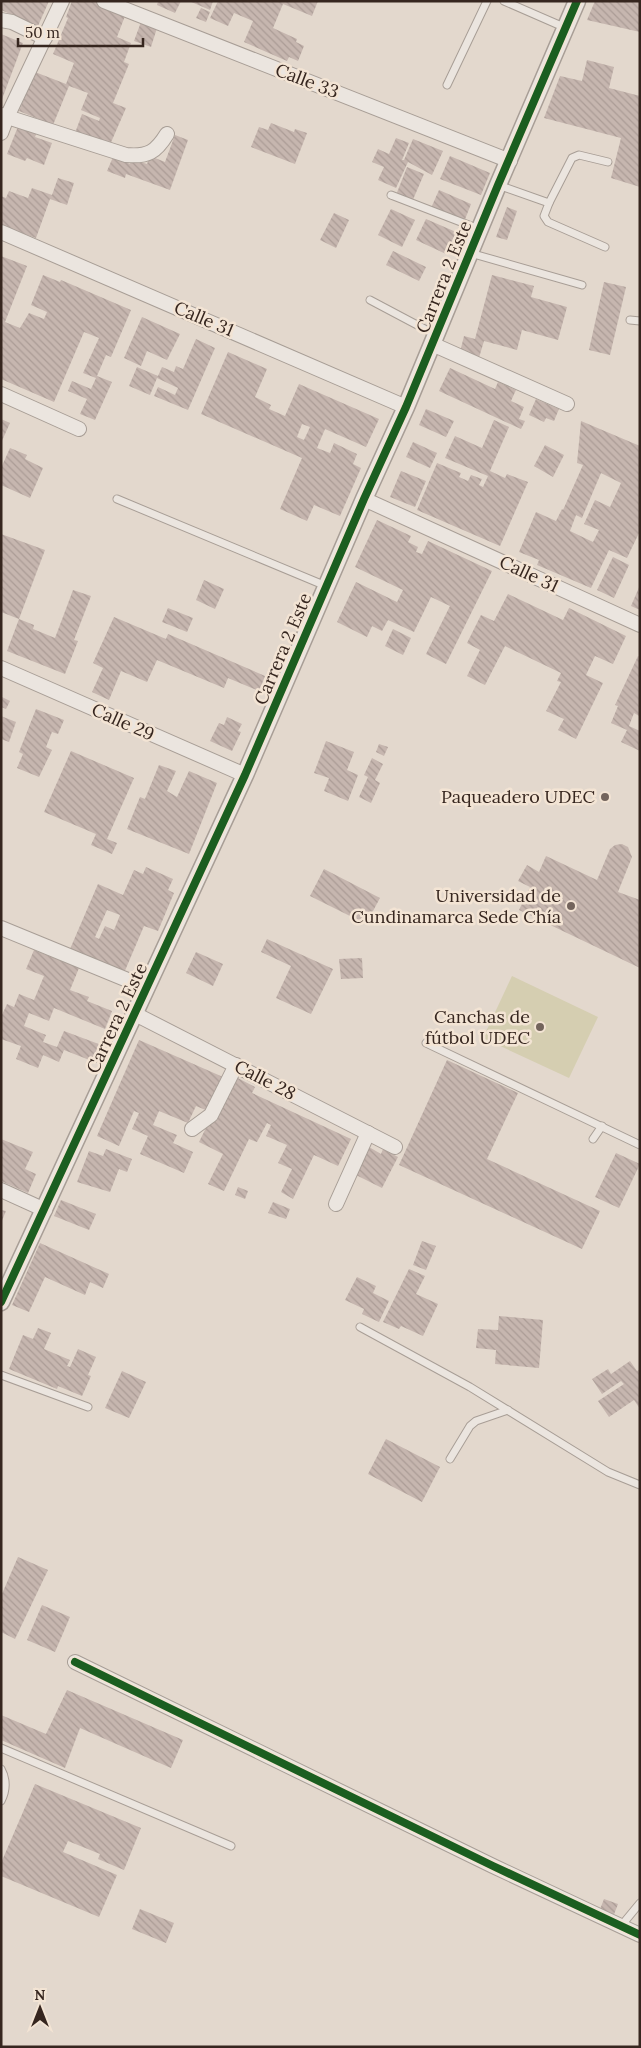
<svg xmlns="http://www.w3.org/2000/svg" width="641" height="2048" viewBox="0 0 641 2048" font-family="Lora,serif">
<defs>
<pattern id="building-back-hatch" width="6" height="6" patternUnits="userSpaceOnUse" patternTransform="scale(1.25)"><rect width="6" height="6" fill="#c6b6af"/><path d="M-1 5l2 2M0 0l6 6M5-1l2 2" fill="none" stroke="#ab9c96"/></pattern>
</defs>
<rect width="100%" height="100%" fill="#e3d8cd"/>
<!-- grass -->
<path fill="#d5ceb1" d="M512,976L598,1017L569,1078L483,1038Z"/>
<!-- building -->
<g fill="url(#building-back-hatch)" fill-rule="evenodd">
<path d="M1,1H49L38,26L1,10Z"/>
<path d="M72,1H94L125,16L117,37L131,43L124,62L129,64L113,103L126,108L109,147L75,133L82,114L99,121L100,118L81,110L88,93L69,86L53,125L19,111L35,72L66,84L74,63L53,54L68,18L66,17Z"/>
<path d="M158,1H181L175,13L157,5Z"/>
<path d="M189,1H213L210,10Z"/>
<path d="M218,1H318L312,16L283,4L273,28L297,39L296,42L304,46L298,61L289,57L287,61L244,42L253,21L234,13L228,26L210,18Z"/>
<path d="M595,1H640V32L587,20Z"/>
<path d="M201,8L210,12L206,22L196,18Z"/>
<path d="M141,22L157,28L151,47L134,41Z"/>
<path d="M1,34L23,43L1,102Z"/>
<path d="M587,60L614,67L609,88L640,96V187L611,178L621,138L544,118L560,76L582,81Z"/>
<path d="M271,123L294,132L295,129L307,133L295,164L251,147L259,127L268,130Z"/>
<path d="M19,124L37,132L35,137L52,143L44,165L27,158L25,161L7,154Z"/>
<path d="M175,135L188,140L170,190L126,174L125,178L107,171L113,157L130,164L132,159L147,164L150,156L165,162Z"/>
<path d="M396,138L409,143L402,160H404L413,139L443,151L432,175L408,162L396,188L378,180L384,167L372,162L378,149L389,154Z"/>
<path d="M450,156L490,173L481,195L440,179Z"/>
<path d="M407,167L424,174L412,202L396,195Z"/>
<path d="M58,178L74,183L67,205L50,199L36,238L1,226V196L6,198L9,191L28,198L32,188L52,195Z"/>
<path d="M439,190L471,204L464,222L431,208Z"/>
<path d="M507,207L517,211L507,240L496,237Z"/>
<path d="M391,209L415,220L402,247L378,235Z"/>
<path d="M334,213L349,220L336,248L320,240Z"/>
<path d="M426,219L456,232L446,254L416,240Z"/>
<path d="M393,251L426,267L419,281L386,265Z"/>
<path d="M1,256L27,266L5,322L20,328L29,313L44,319L47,312L31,305L43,275L60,282L61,280L131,310L111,357L106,355L97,376L112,382L95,420L80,414L87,399L68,391L72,381L91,389L96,378L83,373L99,338L84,332L54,402L1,379Z"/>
<path d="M492,275L534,286L531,297L567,307L558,340L522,330L517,350L484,341L478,361L459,356L464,336L475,339Z"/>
<path d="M604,282L626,287L610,355L589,350Z"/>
<path d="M142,317L180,334L167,360L147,351L141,366L124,358Z"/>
<path d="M196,339L215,348L188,410L154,396L158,387L175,395L178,388L157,378L150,395L129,386L137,367L158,376L162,367L174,372L176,366L183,369Z"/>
<path d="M228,352L267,369L255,397L271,405L269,409L285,416L299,384L379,419L366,447L325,429L317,448L330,453L334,443L357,454L353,464L361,468L340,516L314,505L307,521L280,509L302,458L201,414ZM302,424L310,427L304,440L297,437Z"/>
<path d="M450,368L495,389L498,382L516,390L511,401L524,407L519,419L525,421L521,429L439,391Z"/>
<path d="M536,399L559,409L554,421L546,418L544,422L529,415Z"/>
<path d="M426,409L454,421L446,437L419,425Z"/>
<path d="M1,419L10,423L1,443Z"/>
<path d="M494,420L509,427L490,471L505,478L507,474L528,482L500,546L417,510L437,463L461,473L459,477L468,481L471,475L482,479L479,485L483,487L488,476L445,458L455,436L482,448Z"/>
<path d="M581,421L640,446V531L627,558L609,550L591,588L537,565L539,560L519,552L536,512L556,521L562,509L563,510L583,465L577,463ZM601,473L621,483L610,507L595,500L584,524L599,530L593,542L570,531L576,515L582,518Z"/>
<path d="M413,442L437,453L430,468L406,457Z"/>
<path d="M545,445L564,455L553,477L534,466Z"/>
<path d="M10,448L27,455L25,459L43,468L30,498L1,485V468Z"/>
<path d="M401,471L426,481L415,507L390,497Z"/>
<path d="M377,520L411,536L408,542L418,547L416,552L422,554L428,541L492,571L446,664L426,654L450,606L431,597L414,632L388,620L382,631L372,626L367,637L337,622L356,582L397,602L403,590L355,567Z"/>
<path d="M1,534L45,550L19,619L1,612Z"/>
<path d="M613,557L629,565L614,598L597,590Z"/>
<path d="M204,580L224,589L215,609L196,600Z"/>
<path d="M640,585V610L631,606Z"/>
<path d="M73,590L91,596L74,640L78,641L65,674L7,651L19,619L34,625L33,629L55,638Z"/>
<path d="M508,594L563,620L569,608L626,636L613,664L595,656L586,675L603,683L576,739L558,730L564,719L546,711L561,682L557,681L561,673L505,646L485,685L467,676L480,650L467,643L481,615L494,621Z"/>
<path d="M168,608L193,618L187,632L162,622Z"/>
<path d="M114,617L166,639L168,634L265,676L259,691L228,678L224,688L157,660L147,682L121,671L109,700L92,692L103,668L93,663Z"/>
<path d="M393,629L411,638L403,655L385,646Z"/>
<path d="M638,656L640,657V715L639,716L634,713L629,726L640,731V751L621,742L627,730L611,723L618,706L615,705Z"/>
<path d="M2,697L10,701L6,709L1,707Z"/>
<path d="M36,709L64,720L58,734L52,732L46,747L52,750L39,777L17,768L23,754L19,752Z"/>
<path d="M1,716L16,722L9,742L1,739Z"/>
<path d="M227,717L242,724L238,731L241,732L232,751L210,741L219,723L224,725Z"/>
<path d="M326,741L354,752L347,770L358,775L348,801L324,791L329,778L314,773Z"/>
<path d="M379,744L388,747L384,756L376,752Z"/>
<path d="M71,751L134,778L107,839L117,843L112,854L91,845L96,834L44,812Z"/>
<path d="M372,758L383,764L375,780L380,783L371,803L359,797L368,777L364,775Z"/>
<path d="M159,765L176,771L167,791L177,797L189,771L217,783L189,854L127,829L140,797L145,799Z"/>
<path d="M622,844L628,847L632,857L618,892L640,900V968L519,910L530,887L518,881L527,865L539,872L546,856L597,880L610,849L615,845Z"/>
<path d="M146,867L173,879L168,890L174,893L158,931L144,926L124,973L70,949L98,884L123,895L134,870L143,874ZM107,910L120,915L114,930L105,926L99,939L95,937Z"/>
<path d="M324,869L380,898L366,924L310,896Z"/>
<path d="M267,939L333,969L311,1014L276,998L291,966L261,952Z"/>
<path d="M34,950L79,968L70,990L89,997L87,1001L112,1011L105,1029L54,1008L49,1021L29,1013L24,1026L46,1035L43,1042L57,1047L64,1031L104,1046L97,1063L64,1050L59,1062L43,1055L38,1068L16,1059L21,1046L1,1039V1017L7,1004L14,1007L19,994L34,1000L44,976L26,969Z"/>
<path d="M196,952L223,964L213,986L186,973Z"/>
<path d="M362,958L363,978L341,979L339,959Z"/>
<path d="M139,1040L223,1077L208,1111L196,1106L188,1123L159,1111L153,1125L177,1135L173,1143L193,1152L184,1173L140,1154L148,1136L132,1129L139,1113L134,1111L119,1146L97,1136Z"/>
<path d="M447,1060L518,1093L487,1159L600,1211L582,1249L399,1165Z"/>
<path d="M232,1075L255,1087L252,1093L351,1139L338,1166L314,1155L293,1199L281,1192L292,1169L278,1163L287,1145L266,1136L271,1125L267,1123L257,1142L249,1139L224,1191L208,1184L223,1154L199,1142Z"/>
<path d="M1,1139L33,1152L25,1169L36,1174L28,1193L1,1181Z"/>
<path d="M369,1147L381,1154L383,1149L398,1157L382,1188L354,1174Z"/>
<path d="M106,1149L132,1159L127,1172L119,1169L110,1192L77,1182L89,1151L103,1156Z"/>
<path d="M616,1153L640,1164L619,1208L595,1197Z"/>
<path d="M238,1187L248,1191L245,1199L235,1195Z"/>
<path d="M61,1200L96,1214L89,1230L54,1216Z"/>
<path d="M273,1202L290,1209L286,1219L268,1213Z"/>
<path d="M1,1210L6,1211L1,1223Z"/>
<path d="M422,1241L436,1246L426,1270L413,1265Z"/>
<path d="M40,1243L109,1274L103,1288L90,1282L85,1295L45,1277L29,1312L12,1305Z"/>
<path d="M409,1269L425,1276L416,1294L438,1304L423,1336L401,1326L399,1329L383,1322Z"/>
<path d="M357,1277L376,1286L373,1293L389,1301L379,1322L362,1314L364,1309L345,1300Z"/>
<path d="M499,1316L543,1320L539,1368L495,1364L496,1350L476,1348L478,1329L498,1330Z"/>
<path d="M38,1328L51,1333L44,1349L70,1360L67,1366L70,1367L78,1349L96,1357L88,1375L91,1376L82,1396L58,1386L57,1389L9,1369L23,1335L33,1339Z"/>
<path d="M630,1361L637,1371L640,1369V1409L634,1400L609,1417L598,1401L624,1384L621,1381L602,1394L592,1379L608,1369L611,1374Z"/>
<path d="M122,1371L146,1382L129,1418L105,1408Z"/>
<path d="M386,1439L440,1467L422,1502L368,1474Z"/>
<path d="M18,1557L48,1570L15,1639L1,1632V1596Z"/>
<path d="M42,1605L70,1617L55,1652L27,1640Z"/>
<path d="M67,1690L183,1740L171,1768L80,1728L65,1768L1,1740V1715L46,1734Z"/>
<path d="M35,1784L141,1828L124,1870L98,1859L100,1854L68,1841L63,1852L117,1875L99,1917L1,1876V1863Z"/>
<path d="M604,1899L618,1904L613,1917L599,1912Z"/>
<path d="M140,1909L174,1923L166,1943L132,1929Z"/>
</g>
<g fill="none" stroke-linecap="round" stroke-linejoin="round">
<defs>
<g id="service">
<path d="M504,1L566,28"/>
<path d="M447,85L487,1"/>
<path d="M498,185L549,203L544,216L548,222L605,247"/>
<path d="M391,195L479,229"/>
<path d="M549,203L572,158L579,155L608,162"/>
<path d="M470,253L582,285"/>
<path d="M370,300L436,335"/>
<path d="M630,320L640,321"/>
<path d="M117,499L326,586"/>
<path d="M426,1043L640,1145"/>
<path d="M593,1139L602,1126"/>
<path d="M360,1327L470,1387L608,1472L640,1485"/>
<path d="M1,1375L88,1407"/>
<path d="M450,1459L470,1426L476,1421L508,1410"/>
<path d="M1,1748L231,1846"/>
<path d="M1,1769C7,1780 6,1791 1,1801"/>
<path d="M621,1926L640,1903"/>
</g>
<g id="minor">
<path d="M104,1L510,161"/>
<path d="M1,20L12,22L45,38"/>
<path d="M1,115L126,155C148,157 156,152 167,134"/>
<path d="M1,133L7,117L62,1"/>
<path d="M1,232L406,407"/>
<path d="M432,344L567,404"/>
<path d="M1,394L79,429"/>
<path d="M364,499L640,625"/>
<path d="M1,668L245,775"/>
<path d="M1,928L147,988"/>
<path d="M135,1014L395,1147"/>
<path d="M192,1129L211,1115L236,1065"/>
<path d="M1,1190L45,1210"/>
<path d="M336,1204L368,1133"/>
<path d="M75,1662L493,1866L640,1935"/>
</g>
<path id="tertiary" d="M1,1302L245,775L364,499L406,407L498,185L577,1"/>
</defs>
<!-- service casing -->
<use href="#service" stroke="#a89e96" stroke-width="9"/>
<!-- minor casing -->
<use href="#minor" stroke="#a89e96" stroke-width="16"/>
<!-- tertiary casing -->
<use href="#tertiary" stroke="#a89e96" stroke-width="19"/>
<!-- service -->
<use href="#service" stroke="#ebe5df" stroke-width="7"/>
<!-- minor -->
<use href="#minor" stroke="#ebe5df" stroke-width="14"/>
<!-- tertiary -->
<use href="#tertiary" stroke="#ebe5df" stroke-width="16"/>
<defs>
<g id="cycleway">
<path d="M1,1302L245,775L364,499L406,407L498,185L577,1"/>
<path d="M75,1662L493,1866L640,1935"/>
</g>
</defs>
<!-- cycleway casing -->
<use href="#cycleway" stroke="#f3e4d4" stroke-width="11"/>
<!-- cycleway -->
<use href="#cycleway" stroke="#1b5e20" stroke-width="8"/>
</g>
<!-- markers -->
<g fill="#73645c" stroke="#f3e4d4" stroke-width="2">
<circle cx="605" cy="797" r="5"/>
<circle cx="571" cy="906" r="5"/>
<circle cx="540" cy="1027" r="5"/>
</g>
<g text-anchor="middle" stroke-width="5" stroke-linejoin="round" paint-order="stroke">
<!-- street labels -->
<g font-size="18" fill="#36261f" stroke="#f3e4d4">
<text transform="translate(307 81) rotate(21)" y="6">Calle 33</text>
<text transform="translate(444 277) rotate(-68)" y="6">Carrera 2 Este</text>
<text transform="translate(204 319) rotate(23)" y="6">Calle 31</text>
<text transform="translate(529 574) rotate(25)" y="6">Calle 31</text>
<text transform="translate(283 649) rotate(-67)" y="6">Carrera 2 Este</text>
<text transform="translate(123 722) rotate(24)" y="6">Calle 29</text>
<text transform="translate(117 1018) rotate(-65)" y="6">Carrera 2 Este</text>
<text transform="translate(265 1080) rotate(27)" y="6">Calle 28</text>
</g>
<!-- poi labels -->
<g font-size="18" fill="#36261f" stroke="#f3e4d4" text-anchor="end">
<text x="595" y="803">Paqueadero UDEC</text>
<text x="561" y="902">Universidad de<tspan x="561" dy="21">Cundinamarca Sede Chía</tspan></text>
<text x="530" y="1023">Canchas de<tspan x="530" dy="21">fútbol UDEC</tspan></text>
</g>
</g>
<!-- border -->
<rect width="641" height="2048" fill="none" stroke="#36261f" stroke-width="5"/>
<!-- north arrow -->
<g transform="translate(40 2008)" stroke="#f3e4d4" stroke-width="4" paint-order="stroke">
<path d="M0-4L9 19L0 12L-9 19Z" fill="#36261f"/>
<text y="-8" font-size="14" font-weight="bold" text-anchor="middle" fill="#36261f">N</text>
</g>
<!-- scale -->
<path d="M18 38v8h125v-8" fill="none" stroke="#36261f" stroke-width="2.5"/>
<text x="25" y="38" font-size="15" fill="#36261f" stroke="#f3e4d4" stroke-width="4" paint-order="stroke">50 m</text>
</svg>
